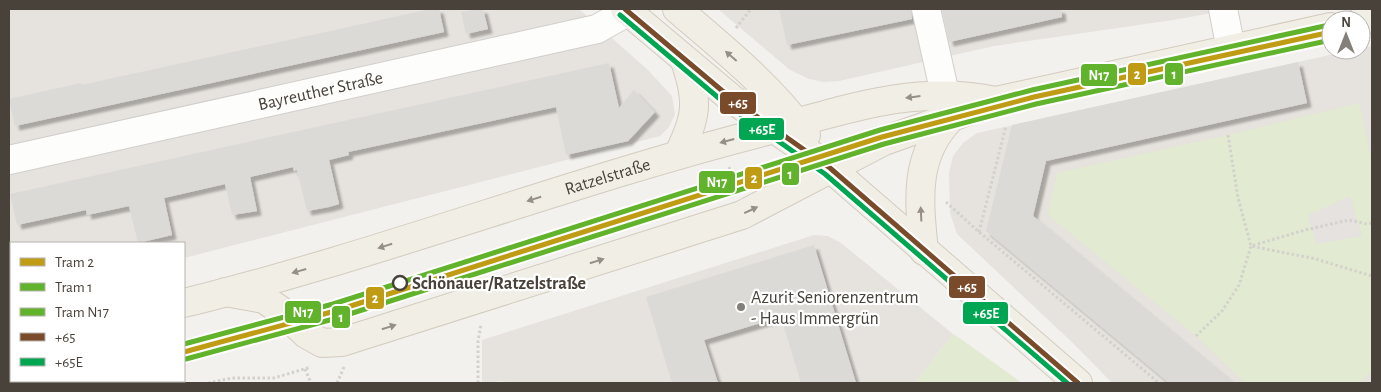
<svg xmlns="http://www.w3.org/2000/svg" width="1381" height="392" viewBox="0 0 1381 392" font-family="'Alegreya Sans',sans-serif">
<defs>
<filter id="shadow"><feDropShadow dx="4.5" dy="4.5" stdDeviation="1" flood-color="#0004"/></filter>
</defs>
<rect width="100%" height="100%" fill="#f3f1ee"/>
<!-- residential -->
<g fill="#e6e2dd">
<path d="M9,9H579L648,70L672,96L675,114L669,127L660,136L184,258V243H11V302H9Z"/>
<path d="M718,9H1234L1173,20L994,46L839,81L824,82L809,79L790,70Z"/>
<path d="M1372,46V383H1112L1076,346L957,234L950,213L949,173L953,156L963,143L977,133L1352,50H1361V48Z"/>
<path d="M814,235L828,236L841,243L953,334L915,383H509L502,381L482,383V340Z"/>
</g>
<!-- green -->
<g fill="#e2ead1">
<path d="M1359,103L1372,162V370L1360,383H1245L1196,336L1048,215L1057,173L1228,135Z"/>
<path d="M953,334L961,339L1022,383H915Z"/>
</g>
<!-- parking -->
<path fill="#e5e2df" d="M1350,196L1362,236L1316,244L1308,215Z"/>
<!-- building -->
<g fill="#dcdad7" filter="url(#shadow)">
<path d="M431,9H439L444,32L15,126L9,99L81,83V85Z"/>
<path d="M476,9H483L488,29L466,34L461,12Z"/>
<path d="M779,9H911L912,19L787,45Z"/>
<path d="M942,9H1061L1062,17L949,42Z"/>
<path d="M1298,62L1307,103L1046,161L1033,216L1234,383H1169L986,231L1012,125Z"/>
<path d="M609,63L619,108L634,90L655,112L628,141L566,155L556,107L348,152L349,155L329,160L339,204L329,207L307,211L297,170L294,171L293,167L250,177L257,211L232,215L225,184L164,198L172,235L138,243L129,206L87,215L86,210L17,225L10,194Z"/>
<path d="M814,245L856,383H801L781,317L704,340L718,383H672L646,297Z"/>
</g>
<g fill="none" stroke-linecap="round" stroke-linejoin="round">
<defs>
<g id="minor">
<path d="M926,9L945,94"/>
<path d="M1223,9L1231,49"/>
<path id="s1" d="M9,160L597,29L629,11"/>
</g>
<g id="major">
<path d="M625,9L732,99L830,168L1078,383"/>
<path d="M677,9C723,48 770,86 806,135"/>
<path d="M1361,21L1372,18"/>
<path d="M678,155C697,117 699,102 685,61"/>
<path d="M924,251C919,202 913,156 951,118"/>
<path d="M225,292L264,299L283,312L306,334L322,343L342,342L742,215L884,141L996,101L1331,27"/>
<path id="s2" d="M184,303C379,255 568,182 763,132C838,112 916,83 995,101"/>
<path d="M9,346L11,345"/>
</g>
</defs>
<!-- minor casing -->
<use href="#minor" stroke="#d1cfcc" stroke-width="30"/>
<!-- major casing -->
<use href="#major" stroke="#d3cbbe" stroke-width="30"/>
<!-- path -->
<g stroke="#d3d1cc" stroke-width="3" stroke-dasharray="2.5 2.5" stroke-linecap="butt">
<path d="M736,28L751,9"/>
<path d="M1228,135L1238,198L1251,246L1316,259L1372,276"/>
<path d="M729,167L735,190"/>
<path d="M946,202L979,232L1159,383"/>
<path d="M979,232L1006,126"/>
<path d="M1196,336L1222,311L1239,285L1251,246L1305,230L1349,220L1367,224L1372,223"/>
<path d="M305,369L311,383"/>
<path d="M208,383L232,378H274L311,367"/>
<path d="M337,383L344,367"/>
<path d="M478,383V341L481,324"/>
</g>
<!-- minor -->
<use href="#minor" stroke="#fdfdfc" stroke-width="28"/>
<!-- major -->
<use href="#major" stroke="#f1eee6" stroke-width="28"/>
<defs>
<path id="bus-1" d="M625,9L732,99L830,168L1078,383"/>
<path id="bus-2" d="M620,15L727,105L825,174L1067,383"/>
</defs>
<!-- bus-1 casing -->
<use href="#bus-1" stroke="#fff" stroke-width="9"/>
<!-- bus-2 casing -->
<use href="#bus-2" stroke="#fff" stroke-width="9"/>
<!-- bus-1 -->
<use href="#bus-1" stroke="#7a4b2a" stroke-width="5"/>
<!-- bus-2 -->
<use href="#bus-2" stroke="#00a651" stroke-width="5"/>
<defs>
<path id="tram-1" d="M184,352L335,311L882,137L1034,97L1331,32"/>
<path id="tram-2" d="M186,359L337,318L884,144L1036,104L1331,40"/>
<path id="tram-3" d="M184,344L333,304L880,130L1032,90L1329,25"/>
</defs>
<!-- tram-1 casing -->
<use href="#tram-1" stroke="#fff" stroke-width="9"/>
<!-- tram-2 casing -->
<use href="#tram-2" stroke="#fff" stroke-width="9"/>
<!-- tram-3 casing -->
<use href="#tram-3" stroke="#fff" stroke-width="9"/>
<!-- tram-1 -->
<use href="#tram-1" stroke="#bf9c14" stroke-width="5"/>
<!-- tram-2 -->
<use href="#tram-2" stroke="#62b32c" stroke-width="5"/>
<!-- tram-3 -->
<use href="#tram-3" stroke="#62b32c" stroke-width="5"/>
</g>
<!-- one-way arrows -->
<defs><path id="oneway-solid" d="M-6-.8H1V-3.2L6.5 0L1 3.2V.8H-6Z" transform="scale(1.25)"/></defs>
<g fill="#958f87">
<use href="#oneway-solid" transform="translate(731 56) rotate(-139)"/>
<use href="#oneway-solid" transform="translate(913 97) rotate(173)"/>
<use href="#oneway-solid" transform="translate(727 141) rotate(165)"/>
<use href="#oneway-solid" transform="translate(534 199) rotate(163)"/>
<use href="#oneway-solid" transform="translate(751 210) rotate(-25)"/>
<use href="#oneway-solid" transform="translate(921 214) rotate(-93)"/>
<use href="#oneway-solid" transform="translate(385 246) rotate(163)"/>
<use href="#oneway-solid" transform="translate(597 261) rotate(-18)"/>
<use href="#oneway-solid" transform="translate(299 271) rotate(164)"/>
<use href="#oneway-solid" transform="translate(389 327) rotate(-17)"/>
</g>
<!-- markers -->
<circle fill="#fff" stroke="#49423a" stroke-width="2.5" cx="400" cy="283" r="7"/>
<circle fill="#847f79" stroke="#fff" stroke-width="2" cx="741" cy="307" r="5"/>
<g text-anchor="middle" stroke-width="4.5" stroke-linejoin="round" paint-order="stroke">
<!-- street labels -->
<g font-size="18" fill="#49423a" stroke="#fff">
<text dy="6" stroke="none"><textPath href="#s1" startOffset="319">Bayreuther Straße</textPath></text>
<text dy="6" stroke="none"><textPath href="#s2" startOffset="442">Ratzelstraße</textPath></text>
</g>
<!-- stop labels -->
<g font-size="18" font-weight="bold" fill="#49423a" stroke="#fff" text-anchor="start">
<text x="412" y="289">Schönauer/Ratzelstraße</text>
</g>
<!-- poi labels -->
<g font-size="18" fill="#49423a" stroke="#fff" text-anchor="start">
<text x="751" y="303">Azurit Seniorenzentrum<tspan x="751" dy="21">- Haus Immergrün</tspan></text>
</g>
</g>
<g stroke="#fff" stroke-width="2">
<rect x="1164" y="62" width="20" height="24" rx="5" fill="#62b32c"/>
<rect x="1127" y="62" width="20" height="24" rx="5" fill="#bf9c14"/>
<rect x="1080" y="63" width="38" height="24" rx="5" fill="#62b32c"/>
<rect x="719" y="91" width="38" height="24" rx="5" fill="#7a4b2a"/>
<rect x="738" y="117" width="47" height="24" rx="5" fill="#00a651"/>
<rect x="781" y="162" width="19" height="24" rx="5" fill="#62b32c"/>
<rect x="744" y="166" width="19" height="24" rx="5" fill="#bf9c14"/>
<rect x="698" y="170" width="38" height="24" rx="5" fill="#62b32c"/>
<rect x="948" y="275" width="38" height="24" rx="5" fill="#7a4b2a"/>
<rect x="365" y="286" width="20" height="24" rx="5" fill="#bf9c14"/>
<rect x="284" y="300" width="38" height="24" rx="5" fill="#62b32c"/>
<rect x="962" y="301" width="47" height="24" rx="5" fill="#00a651"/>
<rect x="331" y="305" width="20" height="24" rx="5" fill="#62b32c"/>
</g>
<g font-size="14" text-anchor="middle" font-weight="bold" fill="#fff">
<text x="1174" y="79">1</text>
<text x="1137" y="79">2</text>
<text x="1099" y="80">N17</text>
<text x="738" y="108">+65</text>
<text x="762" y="134">+65E</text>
<text x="790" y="179">1</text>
<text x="754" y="183">2</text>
<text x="717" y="187">N17</text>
<text x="967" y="292">+65</text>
<text x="375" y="303">2</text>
<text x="303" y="317">N17</text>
<text x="986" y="318">+65E</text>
<text x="341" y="322">1</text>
</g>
<!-- border -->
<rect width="1381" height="392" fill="none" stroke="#49423a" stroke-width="20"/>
<!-- legend -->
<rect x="10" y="242" width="175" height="140" fill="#ffffff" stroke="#b6b3b0"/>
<rect x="20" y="258" width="25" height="8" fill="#bf9c14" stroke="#b6b3b0"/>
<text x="55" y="267" font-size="15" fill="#49423a">Tram 2</text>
<rect x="20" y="283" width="25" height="8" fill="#62b32c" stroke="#b6b3b0"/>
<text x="55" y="292" font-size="15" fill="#49423a">Tram 1</text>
<rect x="20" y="308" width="25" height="8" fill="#62b32c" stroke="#b6b3b0"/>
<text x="55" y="317" font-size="15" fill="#49423a">Tram N17</text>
<rect x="20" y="333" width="25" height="8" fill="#7a4b2a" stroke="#b6b3b0"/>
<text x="55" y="342" font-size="15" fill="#49423a">+65</text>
<rect x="20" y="358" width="25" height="8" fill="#00a651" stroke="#b6b3b0"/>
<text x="55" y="367" font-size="15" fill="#49423a">+65E</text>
<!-- north arrow -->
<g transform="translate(1346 35)"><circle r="24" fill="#ffffff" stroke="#b6b3b0"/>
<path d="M0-4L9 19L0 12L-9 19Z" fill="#847f79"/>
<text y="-8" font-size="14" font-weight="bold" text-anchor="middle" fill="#49423a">N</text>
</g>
</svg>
